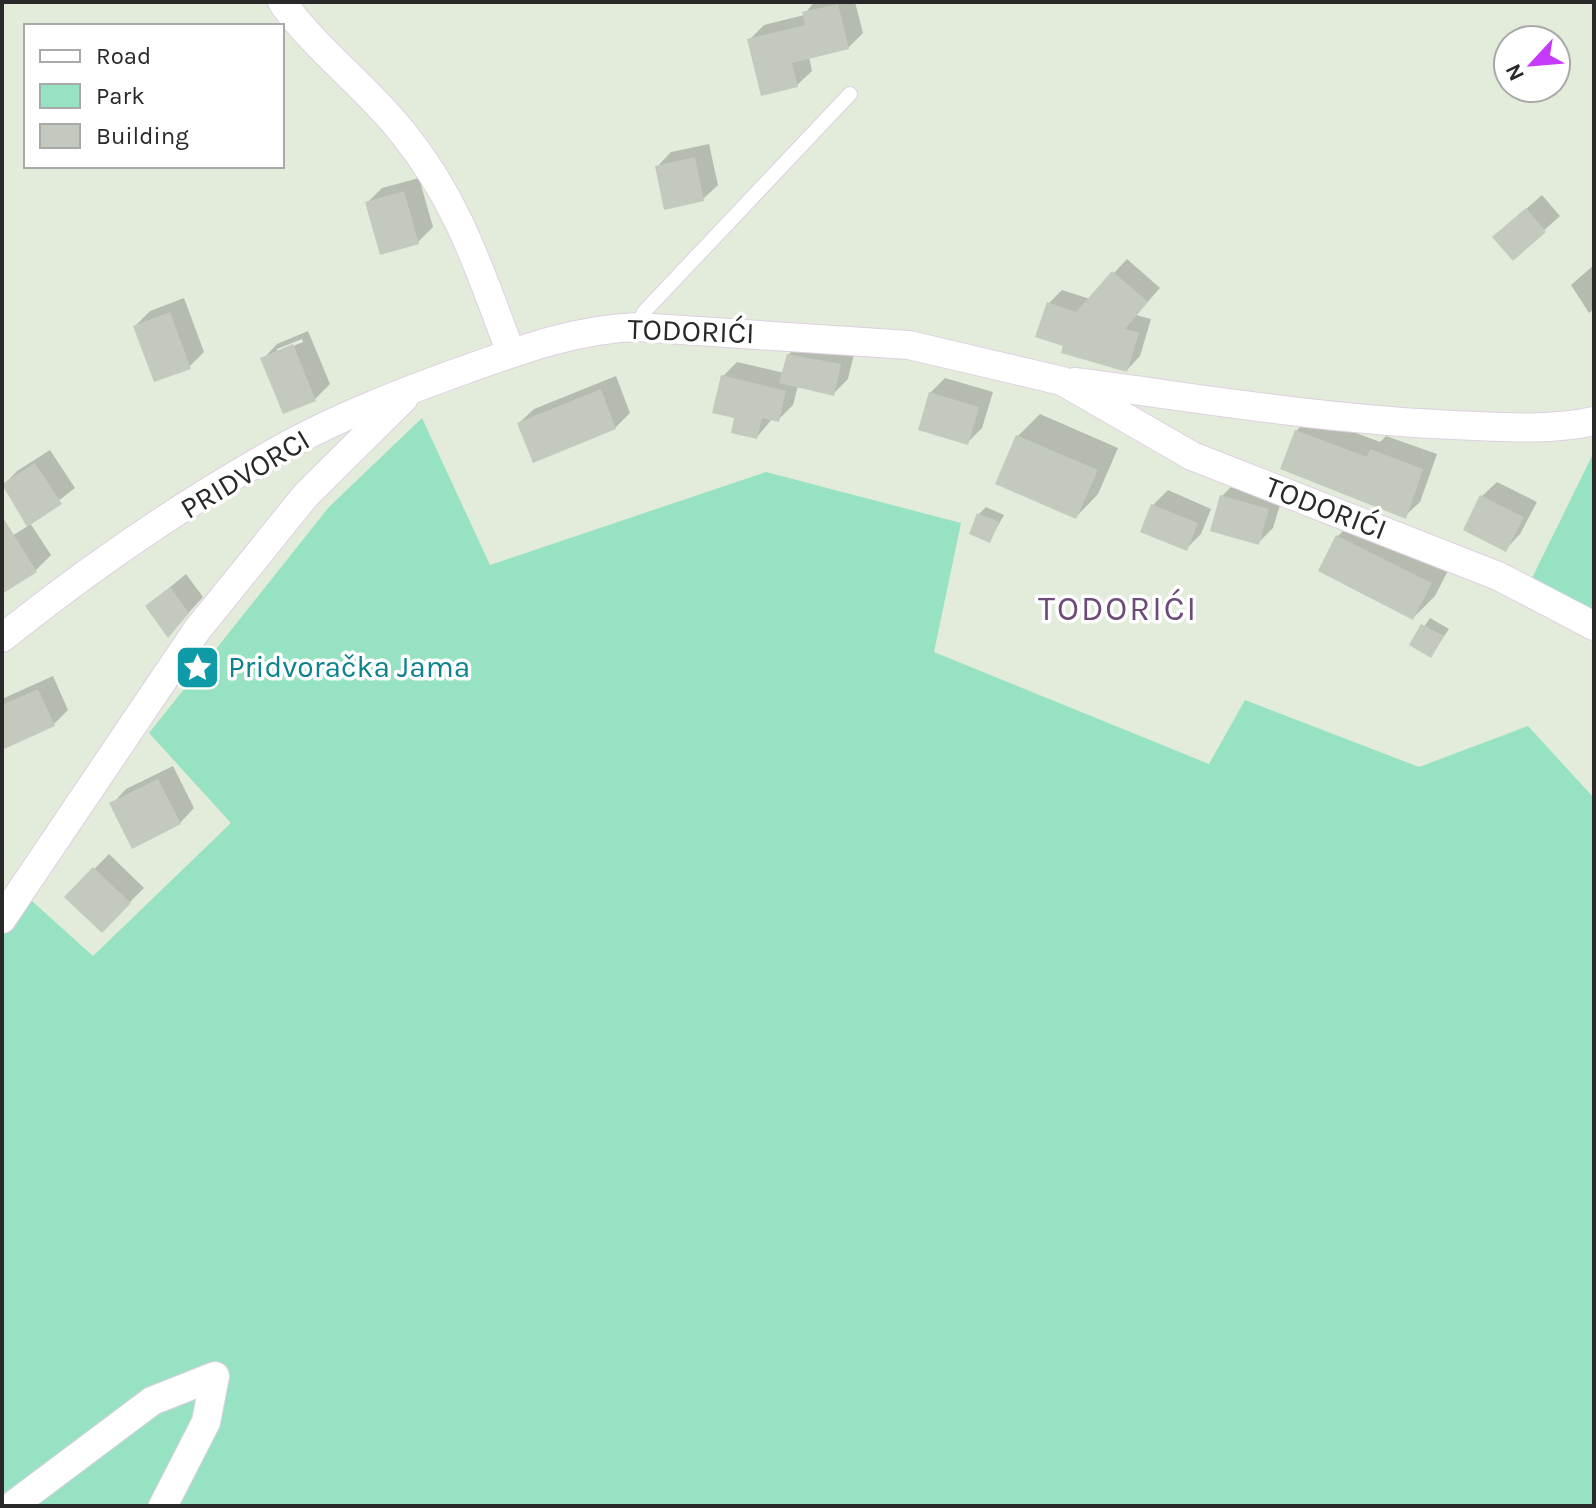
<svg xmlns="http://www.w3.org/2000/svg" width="1596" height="1508" viewBox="0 0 1596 1508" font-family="Karla,sans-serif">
<rect width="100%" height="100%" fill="#e3ebdb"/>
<!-- green -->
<g fill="#97e2c2">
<path d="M422,418L490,565L766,472L961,523L934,652L1209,764L1245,700L1419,767L1528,726L1594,798V1506H2V900L13,884L93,956L231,823L149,733L329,507Z"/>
<path d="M1594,452V610L1532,578Z"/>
</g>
<!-- shadow -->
<g fill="#0003" fill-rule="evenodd">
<path d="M814,2H855L863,33L848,48L809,57L812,71L797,85L749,40L764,25L804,15Z"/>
<path d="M709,144L718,185L703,199L657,167L671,152Z"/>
<path d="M419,178L433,227L418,242L367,203L382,188Z"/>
<path d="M1542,195L1560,216L1513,258L1510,223Z"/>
<path d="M1127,259L1160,288L1136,315L1151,319L1140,356L1127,370L1065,345L1048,304L1062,290L1090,299Z"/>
<path d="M1594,265V309L1589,313L1571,285Z"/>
<path d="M184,298L204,352L189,367L135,326L150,311Z"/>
<path d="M308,331L330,384L315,399L284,412L263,359L277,344ZM302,339L303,342L277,353V349Z"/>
<path d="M803,340L855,350L848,379L833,394L798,385L793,405L778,420L772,419L757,437L737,417L723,376L737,362L784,373L788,355Z"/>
<path d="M616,376L630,413L615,428L519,423L534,409Z"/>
<path d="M945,378L993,392L982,428L967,443L930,393Z"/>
<path d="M1040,414L1118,448L1098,494L1076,517L1018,436Z"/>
<path d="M1311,416L1380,442L1386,436L1437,454L1420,502L1405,516L1296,431Z"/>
<path d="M50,450L75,488L30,523L51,555L36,570L2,591V542L28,526L3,486L17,471Z"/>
<path d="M1237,481L1283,495L1273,528L1258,543L1222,496Z"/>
<path d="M1497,482L1537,502L1520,534L1506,549L1482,496Z"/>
<path d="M1168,490L1211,509L1201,534L1186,549L1142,530L1153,505Z"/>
<path d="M986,507L1004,515L990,540L979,514Z"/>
<path d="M1360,514L1453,561L1435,596L1413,618L1320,570L1338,536Z"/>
<path d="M186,574L203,597L182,620L147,606Z"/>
<path d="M1430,618L1449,629L1431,655L1412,644Z"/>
<path d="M53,676L68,710L53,725L2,747V699Z"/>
<path d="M173,766L194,808L180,823L112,804L126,789Z"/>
<path d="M109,854L144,888L102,930L67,897Z"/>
</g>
<!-- building -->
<g fill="#c3cabd">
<path d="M838,4L849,49L792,63L798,87L761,96L747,39L805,25L802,12Z"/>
<path d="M695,157L704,201L664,210L655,166Z"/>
<path d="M404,191L419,244L380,255L365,202Z"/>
<path d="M1526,208L1546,232L1513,261L1492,237Z"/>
<path d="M1112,271L1148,302L1125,329L1139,333L1127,372L1061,353L1063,346L1035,337L1047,302L1076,312Z"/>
<path d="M170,312L191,369L154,382L133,326Z"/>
<path d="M293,344L316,401L283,414L260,358Z"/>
<path d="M787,354L841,364L834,396L779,383Z"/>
<path d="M721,375L786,391L779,422L762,418L757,439L731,433L734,418L712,413Z"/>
<path d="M601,389L616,429L533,463L517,423Z"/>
<path d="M929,392L979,407L968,445L918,430Z"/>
<path d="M1295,430L1367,457L1370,449L1423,469L1406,519L1280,469Z"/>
<path d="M1016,435L1098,470L1076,519L995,484Z"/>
<path d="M35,463L62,504L27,527L2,484Z"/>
<path d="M1220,495L1269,509L1259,545L1210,531Z"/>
<path d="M1480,495L1524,517L1506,552L1463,530Z"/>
<path d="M1151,504L1198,523L1187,551L1140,532Z"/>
<path d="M977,513L999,522L990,543L969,534Z"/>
<path d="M2,516L37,572L2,594Z"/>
<path d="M1336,535L1432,583L1413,620L1318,571Z"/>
<path d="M170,587L189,613L168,638L145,606Z"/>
<path d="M1421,624L1444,636L1431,658L1409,645Z"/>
<path d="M38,689L55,726L2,750V705Z"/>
<path d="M158,779L181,824L132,849L109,803Z"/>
<path d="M93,867L131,903L102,933L64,897Z"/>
</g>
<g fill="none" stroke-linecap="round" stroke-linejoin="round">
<defs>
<path id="lane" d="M637,327L644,312L850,94"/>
<g id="street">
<path d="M282,2C317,51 366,86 403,133C459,202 480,272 511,353"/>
<path d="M1074,382C1200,398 1327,420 1455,425C1500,427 1550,431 1594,421"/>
<path d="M2,638C91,567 188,500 288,445C345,414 406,391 467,369C523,349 578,329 637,327L909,345L1062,381L1192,456L1498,576L1594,626"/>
<path d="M2,919L197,630L306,495L404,398"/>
<path d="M12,1506L152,1401L215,1376L206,1422L163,1506"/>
</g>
</defs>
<!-- lane casing -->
<use href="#lane" stroke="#ddd0e2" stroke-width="16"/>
<!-- street casing -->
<use href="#street" stroke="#ddd0e2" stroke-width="30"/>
<!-- lane -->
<use href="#lane" stroke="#fff" stroke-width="14"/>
<!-- street -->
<use href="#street" stroke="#fff" stroke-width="28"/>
</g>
<!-- icons -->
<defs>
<symbol id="sight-square" viewBox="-11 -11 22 22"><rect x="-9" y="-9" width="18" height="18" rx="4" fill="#0f9aa8" stroke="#fff"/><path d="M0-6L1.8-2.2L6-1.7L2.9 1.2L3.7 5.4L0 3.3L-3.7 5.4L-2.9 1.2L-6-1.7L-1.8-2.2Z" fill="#fff"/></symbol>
</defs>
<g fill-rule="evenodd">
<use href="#sight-square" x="172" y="642" width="51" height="51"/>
</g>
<g text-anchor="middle" stroke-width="7" stroke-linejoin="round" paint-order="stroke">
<!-- street labels -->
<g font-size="30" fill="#292929" stroke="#fff">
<text transform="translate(691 331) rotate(2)" y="10">TODORIĆI</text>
<text transform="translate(245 474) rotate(-31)" y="10">PRIDVORCI</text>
<text transform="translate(1326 508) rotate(21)" y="10">TODORIĆI</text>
</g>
<!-- culture labels -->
<g font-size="30" fill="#0d838f" stroke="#fff" text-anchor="start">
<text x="228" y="677">Pridvoračka Jama</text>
</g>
<!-- quarter labels -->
<g font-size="34" letter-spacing="2" fill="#6d4a79" stroke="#fff">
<text x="1118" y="620">TODORIĆI</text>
</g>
</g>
<!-- border -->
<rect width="1596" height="1508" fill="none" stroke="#292929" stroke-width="8"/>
<!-- legend -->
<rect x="24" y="24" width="260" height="144" fill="#ffffff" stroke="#a9a9a9" stroke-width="2"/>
<rect x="40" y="50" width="40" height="12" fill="#ffffff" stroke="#a9a9a9" stroke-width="2"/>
<text x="96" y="64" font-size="24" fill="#292929">Road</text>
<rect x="40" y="84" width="40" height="24" fill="#97e2c2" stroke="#a9a9a9" stroke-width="2"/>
<text x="96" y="104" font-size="24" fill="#292929">Park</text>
<rect x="40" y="124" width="40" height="24" fill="#c3cabd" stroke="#a9a9a9" stroke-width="2"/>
<text x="96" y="144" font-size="24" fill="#292929">Building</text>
<!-- north arrow -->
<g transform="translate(1532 64) rotate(244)"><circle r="38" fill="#ffffff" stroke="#a9a9a9" stroke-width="2"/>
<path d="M0-6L14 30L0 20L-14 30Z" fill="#c53af9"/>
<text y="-12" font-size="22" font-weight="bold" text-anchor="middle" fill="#292929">N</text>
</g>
</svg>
